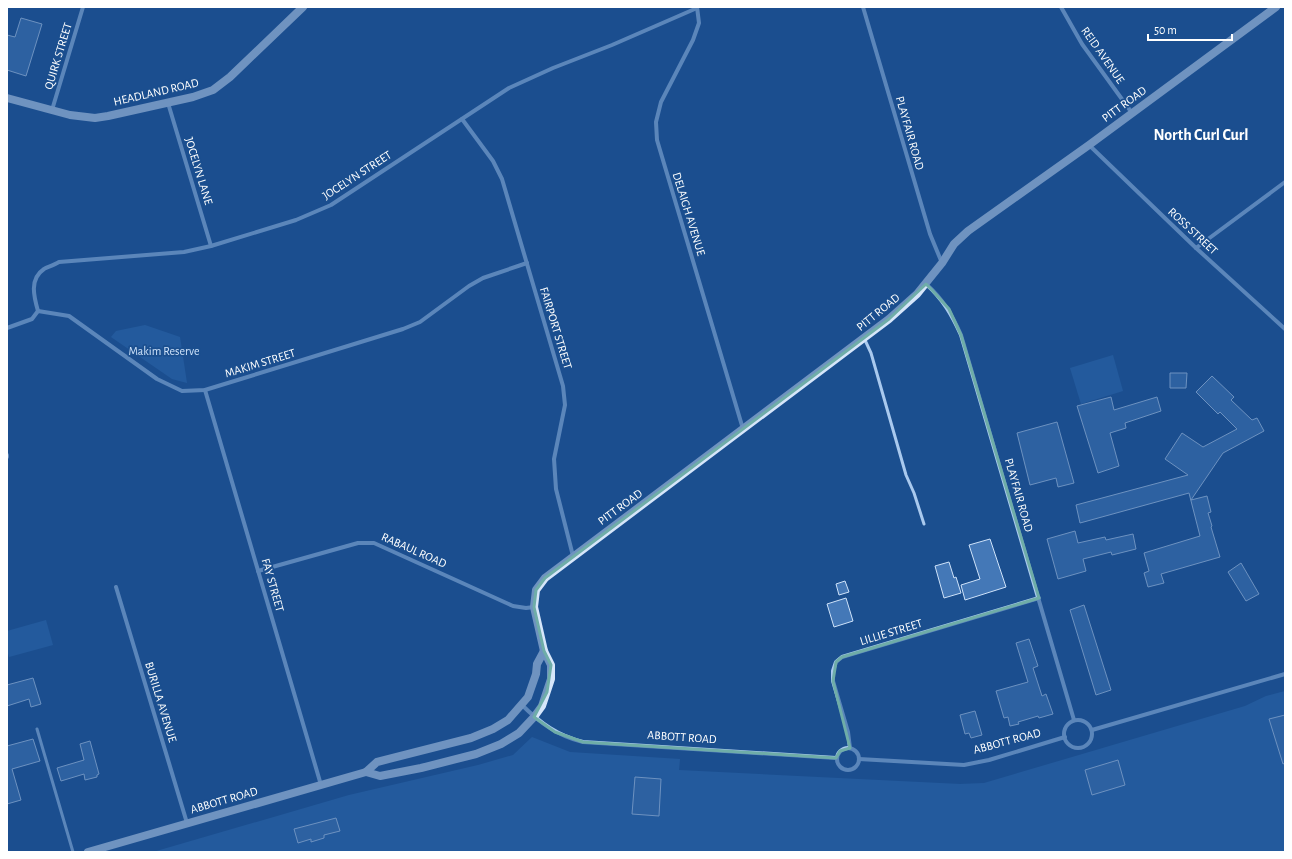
<svg xmlns="http://www.w3.org/2000/svg" width="1292" height="859" viewBox="0 0 1292 859" font-family="'Alegreya Sans',sans-serif">
<rect width="100%" height="100%" fill="#1b4f8f"/>
<!-- green -->
<g fill="#2e69ad">
<path d="M145,325L180,337L187,383L172,379L111,337L116,331Z"/>
<path d="M1113,355L1123,391L1081,404L1070,368Z"/>
<path d="M46,620L53,645L9,657L7,650V631Z"/>
<path d="M1285,691V852H153L349,795L478,765L513,755L532,737L570,752L680,759L679,770L960,784L984,783L1245,706L1266,696Z"/>
</g>
<!-- building -->
<g fill="#4478b7" stroke="#cfe3fa">
<path d="M21,18L42,24L26,76L7,70V35L15,37Z"/>
<path d="M1170,373H1187L1186,388H1170Z"/>
<path d="M1212,376L1234,397L1231,400L1252,420L1257,418L1264,431L1223,453L1191,500L1207,496L1211,512L1208,513L1212,526L1211,527L1220,557L1161,574L1164,583L1148,587L1144,573L1149,571L1144,553L1200,536L1189,493L1080,523L1076,505L1188,475L1165,459L1182,433L1203,447L1237,429L1220,412L1218,414L1196,392Z"/>
<path d="M1111,397L1114,410L1157,397L1161,411L1125,423L1126,428L1110,433L1119,466L1098,473L1077,406Z"/>
<path d="M1057,422L1074,483L1058,487L1056,478L1030,485L1017,433Z"/>
<path d="M1075,531L1078,543L1105,537L1106,540L1133,534L1136,549L1112,555L1111,552L1083,559L1086,571L1058,579L1047,539Z"/>
<path d="M990,539L1006,587L965,600L961,585L980,579L969,545Z"/>
<path d="M949,562L954,578L956,577L961,593L944,598L935,566Z"/>
<path d="M1241,563L1259,594L1246,601L1228,572Z"/>
<path d="M845,581L849,592L839,595L836,584Z"/>
<path d="M846,598L853,621L834,627L827,604Z"/>
<path d="M1084,605L1111,690L1096,695L1070,610Z"/>
<path d="M1029,639L1038,666L1033,668L1042,696L1046,694L1053,714L1039,718L1038,716L1018,722L1019,724L1010,726L1008,717L1004,718L996,691L1028,682L1016,643Z"/>
<path d="M33,678L41,704L31,707L29,699L7,706V685Z"/>
<path d="M975,711L982,735L971,738L969,733L965,734L960,715Z"/>
<path d="M1285,715V763L1283,764L1269,719Z"/>
<path d="M33,739L40,761L12,769L21,800L7,804V746Z"/>
<path d="M90,741L99,774L97,775V777L85,780L84,774L61,781L57,768L84,760L80,744Z"/>
<path d="M1118,760L1125,785L1092,795L1085,770Z"/>
<path d="M635,777L661,779L659,816L632,814Z"/>
<path d="M336,818L340,831L324,835V838L311,842V839L298,843L294,829Z"/>
</g>
<g fill="none" stroke-linecap="round" stroke-linejoin="round">
<!-- lane -->
<g stroke="#a9c9ee" stroke-width="3">
<path d="M864,338L871,353L906,475L914,493L924,524"/>
<path d="M37,729L73,852"/>
</g>
<!-- street -->
<g stroke="#a9c9ee" stroke-width="4">
<path d="M697,7L699,23L693,40L661,102L656,122L657,140L743,429"/>
<path d="M863,7L930,234L942,263"/>
<path d="M1061,7L1082,44L1132,113"/>
<path d="M168,103L211,246"/>
<path d="M52,110L83,7"/>
<path d="M462,119L493,161L502,179L563,386L565,405L554,459L556,489L573,556"/>
<path d="M1089,145L1196,248L1285,329"/>
<path d="M1196,248L1285,182"/>
<path d="M926,284C943,299 952,315 961,335L1074,720"/>
<path d="M38,311C34,297 29,279 44,269C48,267 54,265 59,262L184,252L211,246L296,220L331,205L509,88L553,68L612,45L697,8"/>
<path d="M38,311L69,316L157,379L182,391L205,390L403,329L420,322L469,286L483,278L527,263"/>
<path d="M7,328L32,319L38,311"/>
<path d="M205,390L321,785"/>
<path d="M7,455V457"/>
<path d="M258,571L358,543H374L513,606L526,608L534,607"/>
<path d="M116,587L187,823"/>
<path d="M522,705C540,723 558,736 583,742L836,758"/>
<circle cx="1078" cy="734" r="14"/>
<path d="M1092,730L1285,674"/>
<circle cx="848" cy="759" r="11"/>
<path d="M850,748L848,732L833,681V671L836,662L842,657L1039,598"/>
<path d="M859,759L964,765L989,760L1065,737"/>
</g>
<!-- secondary -->
<g stroke="#d6e6fa" stroke-width="8">
<path d="M7,98L70,115L95,118L108,116L193,97L213,90L230,77L303,7"/>
<path d="M366,772L380,776L421,768L476,754L501,744L519,733L534,717L542,706L551,679V665L544,651L534,607L536,590L545,578L889,319L917,294L942,263L954,244L968,231L1089,145L1276,7"/>
<path d="M88,852L366,772L377,762L471,738L493,729L508,720L528,697L536,674L537,664L544,651"/>
</g>
</g>
<!-- marked area -->
<path d="M0 0H1292V859H0ZM926,284L932,290L949,309L961,335L1039,598L842,657L836,662L833,681L850,748L840,751L836,758L583,742L555,732L534,717L547,692L551,665L544,651L534,607L536,590L545,578L889,319Z" fill="#1b4f8f" fill-opacity=".55" fill-rule="evenodd"/>
<path fill="none" stroke="#6fada8" stroke-width="3" stroke-linejoin="round" d="M926,284L932,290L949,309L961,335L1039,598L842,657L836,662L833,681L850,748L840,751L836,758L583,742L555,732L534,717L547,692L551,665L544,651L534,607L536,590L545,578L889,319Z"/>
<g text-anchor="middle" stroke-width="3.5" stroke-linejoin="round" paint-order="stroke">
<!-- street labels -->
<g font-size="12" fill="#fff" stroke="#1b4f8f">
<text transform="translate(1103 55) rotate(55)" y="4">REID AVENUE</text>
<text transform="translate(58 56) rotate(-73)" y="4">QUIRK STREET</text>
<text transform="translate(156 92) rotate(-13)" y="4">HEADLAND ROAD</text>
<text transform="translate(1124 104) rotate(-36)" y="4">PITT ROAD</text>
<text transform="translate(910 133) rotate(74)" y="4">PLAYFAIR ROAD</text>
<text transform="translate(199 171) rotate(73)" y="4">JOCELYN LANE</text>
<text transform="translate(357 175) rotate(-33)" y="4">JOCELYN STREET</text>
<text transform="translate(689 214) rotate(73)" y="4">DELAIGH AVENUE</text>
<text transform="translate(1193 231) rotate(43)" y="4">ROSS STREET</text>
<text transform="translate(878 312) rotate(-39)" y="4">PITT ROAD</text>
<text transform="translate(556 328) rotate(73)" y="4">FAIRPORT STREET</text>
<text transform="translate(260 363) rotate(-17)" y="4">MAKIM STREET</text>
<text transform="translate(1019 495) rotate(74)" y="4">PLAYFAIR ROAD</text>
<text transform="translate(620 507) rotate(-36)" y="4">PITT ROAD</text>
<text transform="translate(414 550) rotate(24)" y="4">RABAUL ROAD</text>
<text transform="translate(273 585) rotate(74)" y="4">FAY STREET</text>
<text transform="translate(891 632) rotate(-17)" y="4">LILLIE STREET</text>
<text transform="translate(161 702) rotate(73)" y="4">BURILLA AVENUE</text>
<text transform="translate(682 737) rotate(4)" y="4">ABBOTT ROAD</text>
<text transform="translate(1007 741) rotate(-15)" y="4">ABBOTT ROAD</text>
<text transform="translate(224 800) rotate(-16)" y="4">ABBOTT ROAD</text>
</g>
<!-- park labels -->
<g font-size="12" fill="#cfe3fa" stroke="#1b4f8f">
<text x="164" y="355">Makim Reserve</text>
</g>
<!-- district labels -->
<g font-size="16" font-weight="bold" fill="#fff" stroke="#1b4f8f">
<text x="1201" y="140">North Curl Curl</text>
</g>
</g>
<!-- border -->
<rect width="1292" height="859" fill="none" stroke="#ffffff" stroke-width="16"/>
<!-- scale -->
<path d="M1148 34v6h84v-6" fill="none" stroke="#ffffff" stroke-width="2"/>
<text x="1154" y="34" font-size="12" fill="#ffffff" stroke="#1b4f8f" stroke-width="3" paint-order="stroke">50 m</text>
</svg>
